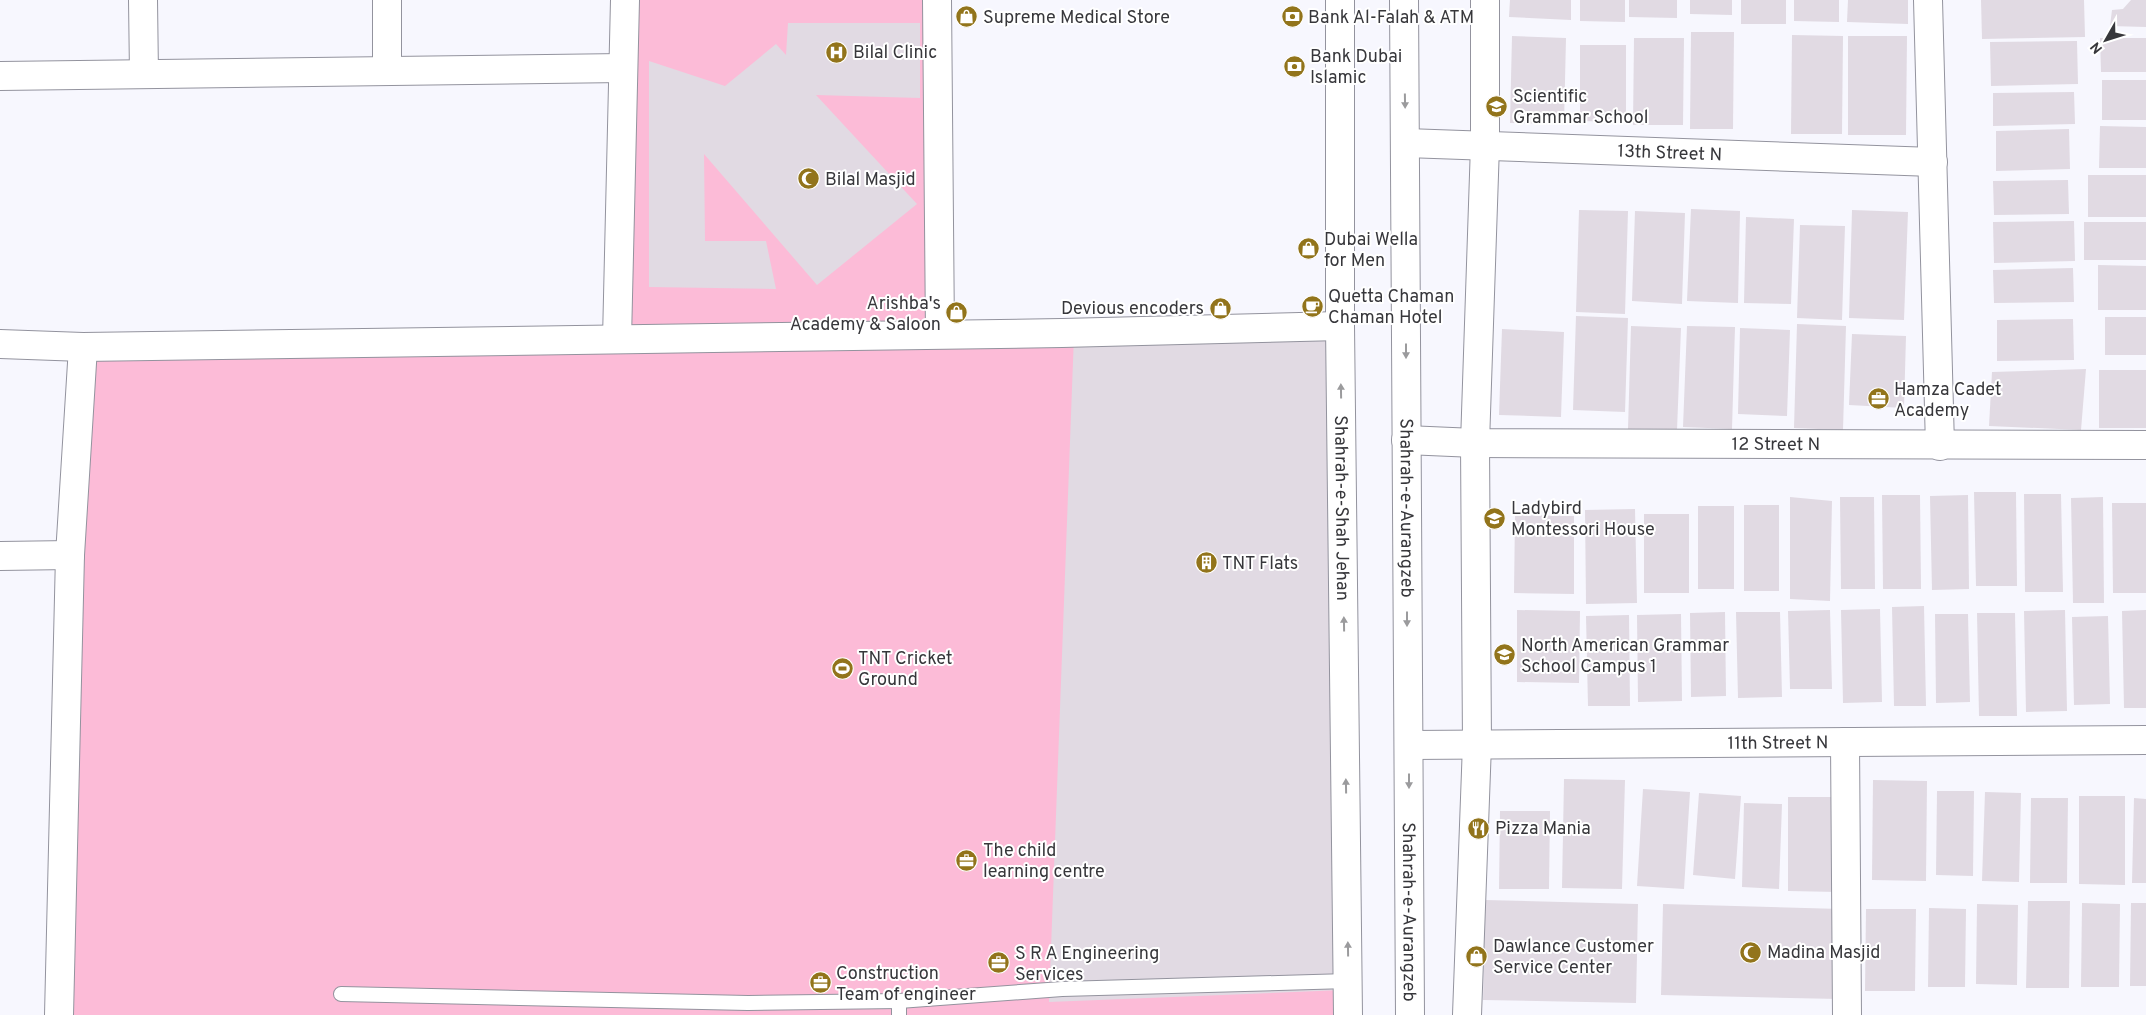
<svg xmlns="http://www.w3.org/2000/svg" width="2146" height="1015" viewBox="0 0 2146 1015" font-family="Overpass,sans-serif">
<rect width="100%" height="100%" fill="#f7f7fe"/>
<!-- green -->
<path fill="#fcbbd7" d="M622,0H937L940,336L1348,332L1343,1015H60L75,554L74,333L617,336Z"/>
<!-- building -->
<g fill="#e1dae3">
<path d="M1510,0H1571V20L1509,17Z"/>
<path d="M1580,0H1625V22L1580,21Z"/>
<path d="M1629,0H1677V18L1629,17Z"/>
<path d="M1690,0H1732V15L1690,14Z"/>
<rect x="1741" y="0" width="45" height="24"/>
<path d="M1794,0H1839V22L1794,21Z"/>
<path d="M1848,0H1908V24L1847,22Z"/>
<path d="M1981,0H2084L2085,37L1982,39Z"/>
<path d="M2131,0H2146V27L2110,26L2112,10L2123,9Z"/>
<path d="M788,23H920V98L816,95L917,204L817,285L704,154L705,241H766L776,289L649,287V61L725,86L776,44L786,55Z"/>
<path d="M1691,32H1734L1733,129H1690Z"/>
<path d="M1792,35L1843,36L1842,134H1791Z"/>
<path d="M1512,36L1566,38L1564,124L1510,123Z"/>
<path d="M1848,36H1907L1906,135H1848Z"/>
<path d="M1634,38H1684L1683,125H1633Z"/>
<path d="M2100,38H2146V72H2101Z"/>
<path d="M2077,41L2078,84L1991,86L1990,42Z"/>
<path d="M1580,45H1626V122L1580,121Z"/>
<rect x="2102" y="80" width="44" height="40"/>
<path d="M2074,92L2075,124L1993,126V93Z"/>
<path d="M2100,126L2146,127V168H2099Z"/>
<path d="M2069,129L2070,169L1996,171V131Z"/>
<rect x="2088" y="175" width="58" height="42"/>
<path d="M2068,180L2069,214L1994,215L1993,181Z"/>
<path d="M1691,209L1740,211L1738,303L1687,301Z"/>
<path d="M1579,210L1628,211L1625,314L1576,312Z"/>
<path d="M1852,210L1908,212L1904,320L1849,318Z"/>
<path d="M1635,211L1685,213L1682,304L1632,301Z"/>
<path d="M1746,217L1794,219L1791,304L1744,303Z"/>
<path d="M2074,221L2075,261L1994,263L1993,222Z"/>
<rect x="2084" y="222" width="62" height="38"/>
<path d="M1800,225L1845,226L1842,320L1797,318Z"/>
<path d="M2098,265L2146,266V310H2098Z"/>
<path d="M2073,268L2074,302L1994,303L1993,270Z"/>
<path d="M1576,316L1628,318L1625,412L1573,410Z"/>
<rect x="2105" y="317" width="41" height="38"/>
<path d="M2073,319L2074,360L1997,361V320Z"/>
<path d="M1797,324L1846,326L1843,430L1794,428Z"/>
<path d="M1631,326L1681,328L1677,430L1628,429Z"/>
<path d="M1687,326L1735,327L1732,429L1683,427Z"/>
<path d="M1740,328L1790,330L1787,416L1738,414Z"/>
<path d="M1502,329L1564,332L1561,417L1499,415Z"/>
<path d="M1348,332L1343,990L1049,1002L1074,335Z"/>
<path d="M1852,334L1906,336L1904,408L1849,405Z"/>
<path d="M2086,369L2081,430L1989,426L1992,372Z"/>
<rect x="2099" y="370" width="47" height="58"/>
<path d="M1974,492H2016L2017,586H1976Z"/>
<path d="M2024,494H2061L2063,592H2025Z"/>
<path d="M1882,495H1920L1921,589H1883Z"/>
<path d="M1968,495L1969,589L1932,590L1930,496Z"/>
<path d="M1790,497L1832,501L1830,601L1790,599Z"/>
<path d="M1840,497H1874L1875,589H1841Z"/>
<path d="M2103,497L2104,603H2073L2071,498Z"/>
<path d="M2112,503H2146V593H2113Z"/>
<rect x="1744" y="505" width="35" height="86"/>
<rect x="1698" y="506" width="36" height="83"/>
<path d="M1635,509L1637,603L1586,604L1585,510Z"/>
<rect x="1644" y="514" width="45" height="79"/>
<path d="M1515,515L1574,516V594L1514,593Z"/>
<path d="M1924,606L1926,706H1894L1892,607Z"/>
<path d="M1880,609L1882,702L1843,703L1841,610Z"/>
<path d="M1517,610L1580,611L1579,683L1517,682Z"/>
<path d="M1830,610L1832,689H1790L1788,611Z"/>
<path d="M2065,610L2067,711L2026,712L2024,611Z"/>
<path d="M2146,610V708H2124L2122,611Z"/>
<path d="M1725,612L1726,696L1691,697L1690,613Z"/>
<path d="M1736,612H1780L1782,697L1738,698Z"/>
<path d="M1977,613H2015L2017,716H1979Z"/>
<path d="M1681,614L1682,701L1638,702L1637,615Z"/>
<path d="M1935,614H1968L1970,702L1936,703Z"/>
<path d="M1629,615L1630,706H1588L1586,616Z"/>
<path d="M2108,616L2110,704L2074,705L2072,617Z"/>
<path d="M1564,779L1625,780L1622,889L1562,888Z"/>
<path d="M1873,780L1927,781L1926,881L1872,880Z"/>
<path d="M1643,789L1690,792L1684,889L1637,886Z"/>
<path d="M1937,791H1974L1973,876L1936,875Z"/>
<path d="M1985,792L2021,793L2019,882L1982,881Z"/>
<path d="M1699,793L1741,796L1735,879L1693,875Z"/>
<path d="M2079,796H2125V885L2079,884Z"/>
<path d="M1788,797H1839L1838,892L1788,891Z"/>
<path d="M2031,798H2068L2067,883H2030Z"/>
<path d="M2134,798L2146,799V883H2132Z"/>
<path d="M1744,803L1782,804L1779,889L1742,887Z"/>
<path d="M1500,811H1550L1549,889H1499Z"/>
<path d="M1485,900L1638,904L1636,1003L1483,1000Z"/>
<path d="M2028,901H2070L2069,988H2026Z"/>
<path d="M2082,903L2120,904L2119,987H2081Z"/>
<path d="M2131,903H2146V986H2130Z"/>
<path d="M1663,904L1841,909L1839,999L1661,995Z"/>
<path d="M1977,904L2018,905L2017,985L1976,984Z"/>
<path d="M1929,908L1966,909L1965,987H1928Z"/>
<path d="M1866,909H1916L1915,991H1865Z"/>
</g>
<g fill="none" stroke-linecap="round" stroke-linejoin="round">
<defs>
<g id="service">
<path d="M341,994L748,1003L899,1001L1062,989L1348,981"/>
<path d="M899,1015V1001"/>
</g>
<g id="minor">
<path d="M143,0L144,74"/>
<path d="M387,0V71"/>
<path d="M937,0L940,334"/>
<path d="M1928,0L1940,446"/>
<path d="M0,76L623,68"/>
<path id="s1" d="M1406,143L1933,162"/>
<path d="M617,339L625,0"/>
<path id="s2" d="M1406,440L1475,443L2146,445"/>
<path d="M0,556L70,555"/>
<path d="M1845,742L1847,1015"/>
<path id="s3" d="M1409,745L2146,740"/>
<path d="M1467,1015L1477,744L1475,443L1485,145V0"/>
</g>
<g id="tertiary">
<path d="M0,344L83,347L1062,333L1340,326"/>
<path d="M59,1015L70,555L83,347"/>
</g>
<g id="secondary">
<path id="s4" d="M1340,0V326L1348,1015"/>
<path id="s5" d="M1404,0L1410,1015"/>
</g>
</defs>
<!-- service casing -->
<use href="#service" stroke="#93939e" stroke-width="16"/>
<!-- minor casing -->
<use href="#minor" stroke="#93939e" stroke-width="30"/>
<!-- tertiary casing -->
<use href="#tertiary" stroke="#93939e" stroke-width="30"/>
<!-- secondary casing -->
<use href="#secondary" stroke="#93939e" stroke-width="30"/>
<!-- service -->
<use href="#service" stroke="#fff" stroke-width="14"/>
<!-- minor -->
<use href="#minor" stroke="#fff" stroke-width="28"/>
<!-- tertiary -->
<use href="#tertiary" stroke="#fff" stroke-width="28"/>
<!-- secondary -->
<use href="#secondary" stroke="#fff" stroke-width="28"/>
</g>
<!-- one-way arrows -->
<defs><path id="oneway-solid" d="M-6-.8H1V-3.2L6.5 0L1 3.2V.8H-6Z" transform="scale(1.25)"/></defs>
<g fill="#9b9b9d">
<use href="#oneway-solid" transform="translate(1405 101) rotate(89)"/>
<use href="#oneway-solid" transform="translate(1406 351) rotate(90)"/>
<use href="#oneway-solid" transform="translate(1341 391) rotate(-91)"/>
<use href="#oneway-solid" transform="translate(1407 619) rotate(90)"/>
<use href="#oneway-solid" transform="translate(1344 624) rotate(-91)"/>
<use href="#oneway-solid" transform="translate(1409 781) rotate(90)"/>
<use href="#oneway-solid" transform="translate(1346 786) rotate(-91)"/>
<use href="#oneway-solid" transform="translate(1348 949) rotate(-91)"/>
</g>
<!-- icons -->
<defs>
<symbol id="shop-disc" viewBox="-11 -11 22 22"><circle r="9.5" fill="#92741b" stroke="#fff"/><path d="M-5-2.5h2.3a2.7 3.5 0 0 1 5.4 0H5L5.5 6h-11ZM-1.5-2.5h3a1.5 2.3 0 0 0-3 0Z" fill="#fff"/></symbol>
<symbol id="bank-disc" viewBox="-11 -11 22 22"><circle r="9.5" fill="#92741b" stroke="#fff"/><path d="M-6-4H6V4H-6ZM0-2.3a2.3 2.3 0 1 0 0 4.6a2.3 2.3 0 1 0 0-4.6Z" fill="#fff"/></symbol>
<symbol id="hospital-disc" viewBox="-11 -11 22 22"><circle r="9.5" fill="#92741b" stroke="#fff"/><path d="M-5-5h3v3.5h4V-5h3V5h-3V1.5h-4V5h-3Z" fill="#fff"/></symbol>
<symbol id="school-disc" viewBox="-11 -11 22 22"><circle r="9.5" fill="#92741b" stroke="#fff"/><path d="M0-5L7-2L0 1L-7-2ZM-4 1L0 2.5L4 1V4Q0 6-4 4Z" fill="#fff"/></symbol>
<symbol id="mosque-disc" viewBox="-11 -11 22 22"><circle r="9.5" fill="#92741b" stroke="#fff"/><path d="M3.5-4.9A6 6 0 1 0 3.5 4.9A5 5 0 1 1 3.5-4.9Z" fill="#fff"/></symbol>
<symbol id="cafe-disc" viewBox="-11 -11 22 22"><circle r="9.5" fill="#92741b" stroke="#fff"/><path d="M-5.5-4.5H6V0H3Q3 3.5 0 3.5H-2.5Q-5.5 3.5-5.5 0ZM3-3.2v2h1.7v-2ZM-6 4.5H4V6H-6Z" fill="#fff"/></symbol>
<symbol id="office-disc" viewBox="-11 -11 22 22"><circle r="9.5" fill="#92741b" stroke="#fff"/><path d="M-6-3h4V-5.5h4V-3h4V5H-6ZM-1-4.5V-3h2v-1.5ZM-6 0V1H6V0Z" fill="#fff"/></symbol>
<symbol id="building-disc" viewBox="-11 -11 22 22"><circle r="9.5" fill="#92741b" stroke="#fff"/><path d="M-4-6H4V6H1V3H-1V6H-4ZM-2.5-4.3h1.7v1.8h-1.7ZM.8-4.3h1.7v1.8H.8ZM-2.5-1h1.7V.8h-1.7ZM.8-1h1.7V.8H.8Z" fill="#fff"/></symbol>
<symbol id="stadium-disc" viewBox="-11 -11 22 22"><circle r="9.5" fill="#92741b" stroke="#fff"/><path d="M0-5a6.5 5 0 1 0 0 10a6.5 5 0 1 0 0-10ZM-3.5-1.8h7v3.6h-7Z" fill="#fff"/></symbol>
<symbol id="restaurant-disc" viewBox="-11 -11 22 22"><circle r="9.5" fill="#92741b" stroke="#fff"/><path d="M-5-6h1v4h1v-4h1v4h1v-4h1v5L-1.5 .5V6h-2V.5L-5-1ZM5-6V6H3V1.5H1.5Q1.5-4 5-6Z" fill="#fff"/></symbol>
</defs>
<g fill-rule="evenodd">
<use href="#shop-disc" x="954" y="4" width="25" height="25"/>
<use href="#bank-disc" x="1280" y="4" width="25" height="25"/>
<use href="#hospital-disc" x="824" y="40" width="25" height="25"/>
<use href="#bank-disc" x="1282" y="54" width="25" height="25"/>
<use href="#school-disc" x="1484" y="94" width="25" height="25"/>
<use href="#mosque-disc" x="796" y="166" width="25" height="25"/>
<use href="#shop-disc" x="1296" y="236" width="25" height="25"/>
<use href="#cafe-disc" x="1300" y="294" width="25" height="25"/>
<use href="#shop-disc" x="1208" y="296" width="25" height="25"/>
<use href="#shop-disc" x="944" y="300" width="25" height="25"/>
<use href="#office-disc" x="1866" y="386" width="25" height="25"/>
<use href="#school-disc" x="1482" y="506" width="25" height="25"/>
<use href="#building-disc" x="1194" y="550" width="25" height="25"/>
<use href="#school-disc" x="1492" y="642" width="25" height="25"/>
<use href="#stadium-disc" x="830" y="656" width="25" height="25"/>
<use href="#restaurant-disc" x="1466" y="816" width="25" height="25"/>
<use href="#office-disc" x="954" y="848" width="25" height="25"/>
<use href="#mosque-disc" x="1738" y="940" width="25" height="25"/>
<use href="#shop-disc" x="1464" y="944" width="25" height="25"/>
<use href="#office-disc" x="986" y="950" width="25" height="25"/>
<use href="#office-disc" x="808" y="970" width="25" height="25"/>
</g>
<g text-anchor="middle" stroke-width="4" stroke-linejoin="round" paint-order="stroke">
<!-- poi labels -->
<g font-size="18" fill="#37373b" stroke="#fff" text-anchor="start">
<text x="983" y="23">Supreme Medical Store</text>
<text x="1308" y="23">Bank Al-Falah &amp; ATM</text>
<text x="853" y="58">Bilal Clinic</text>
<text x="1310" y="62">Bank Dubai<tspan x="1310" dy="21">Islamic</tspan></text>
<text x="1513" y="102">Scientific<tspan x="1513" dy="21">Grammar School</tspan></text>
<text x="825" y="185">Bilal Masjid</text>
<text x="1324" y="245">Dubai Wella<tspan x="1324" dy="21">for Men</tspan></text>
<text x="1328" y="302">Quetta Chaman<tspan x="1328" dy="21">Chaman Hotel</tspan></text>
<text x="941" y="309" text-anchor="end">Arishba's<tspan x="941" dy="21">Academy &amp; Saloon</tspan></text>
<text x="1204" y="314" text-anchor="end">Devious encoders</text>
<text x="1894" y="395">Hamza Cadet<tspan x="1894" dy="21">Academy</tspan></text>
<text x="1511" y="514">Ladybird<tspan x="1511" dy="21">Montessori House</tspan></text>
<text x="1222" y="569">TNT Flats</text>
<text x="1521" y="651">North American Grammar<tspan x="1521" dy="21">School Campus 1</tspan></text>
<text x="858" y="664">TNT Cricket<tspan x="858" dy="21">Ground</tspan></text>
<text x="1495" y="834">Pizza Mania</text>
<text x="983" y="856">The child<tspan x="983" dy="21">learning centre</tspan></text>
<text x="1493" y="952">Dawlance Customer<tspan x="1493" dy="21">Service Center</tspan></text>
<text x="1767" y="958">Madina Masjid</text>
<text x="1015" y="959">S R A Engineering<tspan x="1015" dy="21">Services</tspan></text>
<text x="836" y="979">Construction<tspan x="836" dy="21">Team of engineer</tspan></text>
</g>
<!-- street labels -->
<g font-size="18" fill="#37373b" stroke="#fff">
<text dy="6" stroke="none"><textPath href="#s1" startOffset="264">13th Street N</textPath></text>
<text dy="6" stroke="none"><textPath href="#s2" startOffset="370">12 Street N</textPath></text>
<text dy="6" stroke="none"><textPath href="#s5" startOffset="508">Shahrah-e-Aurangzeb</textPath></text>
<text dy="6" stroke="none"><textPath href="#s4" startOffset="508">Shahrah-e-Shah Jehan</textPath></text>
<text dy="6" stroke="none"><textPath href="#s3" startOffset="369">11th Street N</textPath></text>
<text dy="6" stroke="none"><textPath href="#s5" startOffset="912">Shahrah-e-Aurangzeb</textPath></text>
</g>
</g>
<!-- north arrow -->
<g transform="translate(2106 40) rotate(231)" stroke="#ffffff" stroke-width="4" paint-order="stroke">
<path d="M0-4L9 19L0 12L-9 19Z" fill="#37373b"/>
<text y="-8" font-size="14" font-weight="bold" text-anchor="middle" fill="#37373b">N</text>
</g>
</svg>
